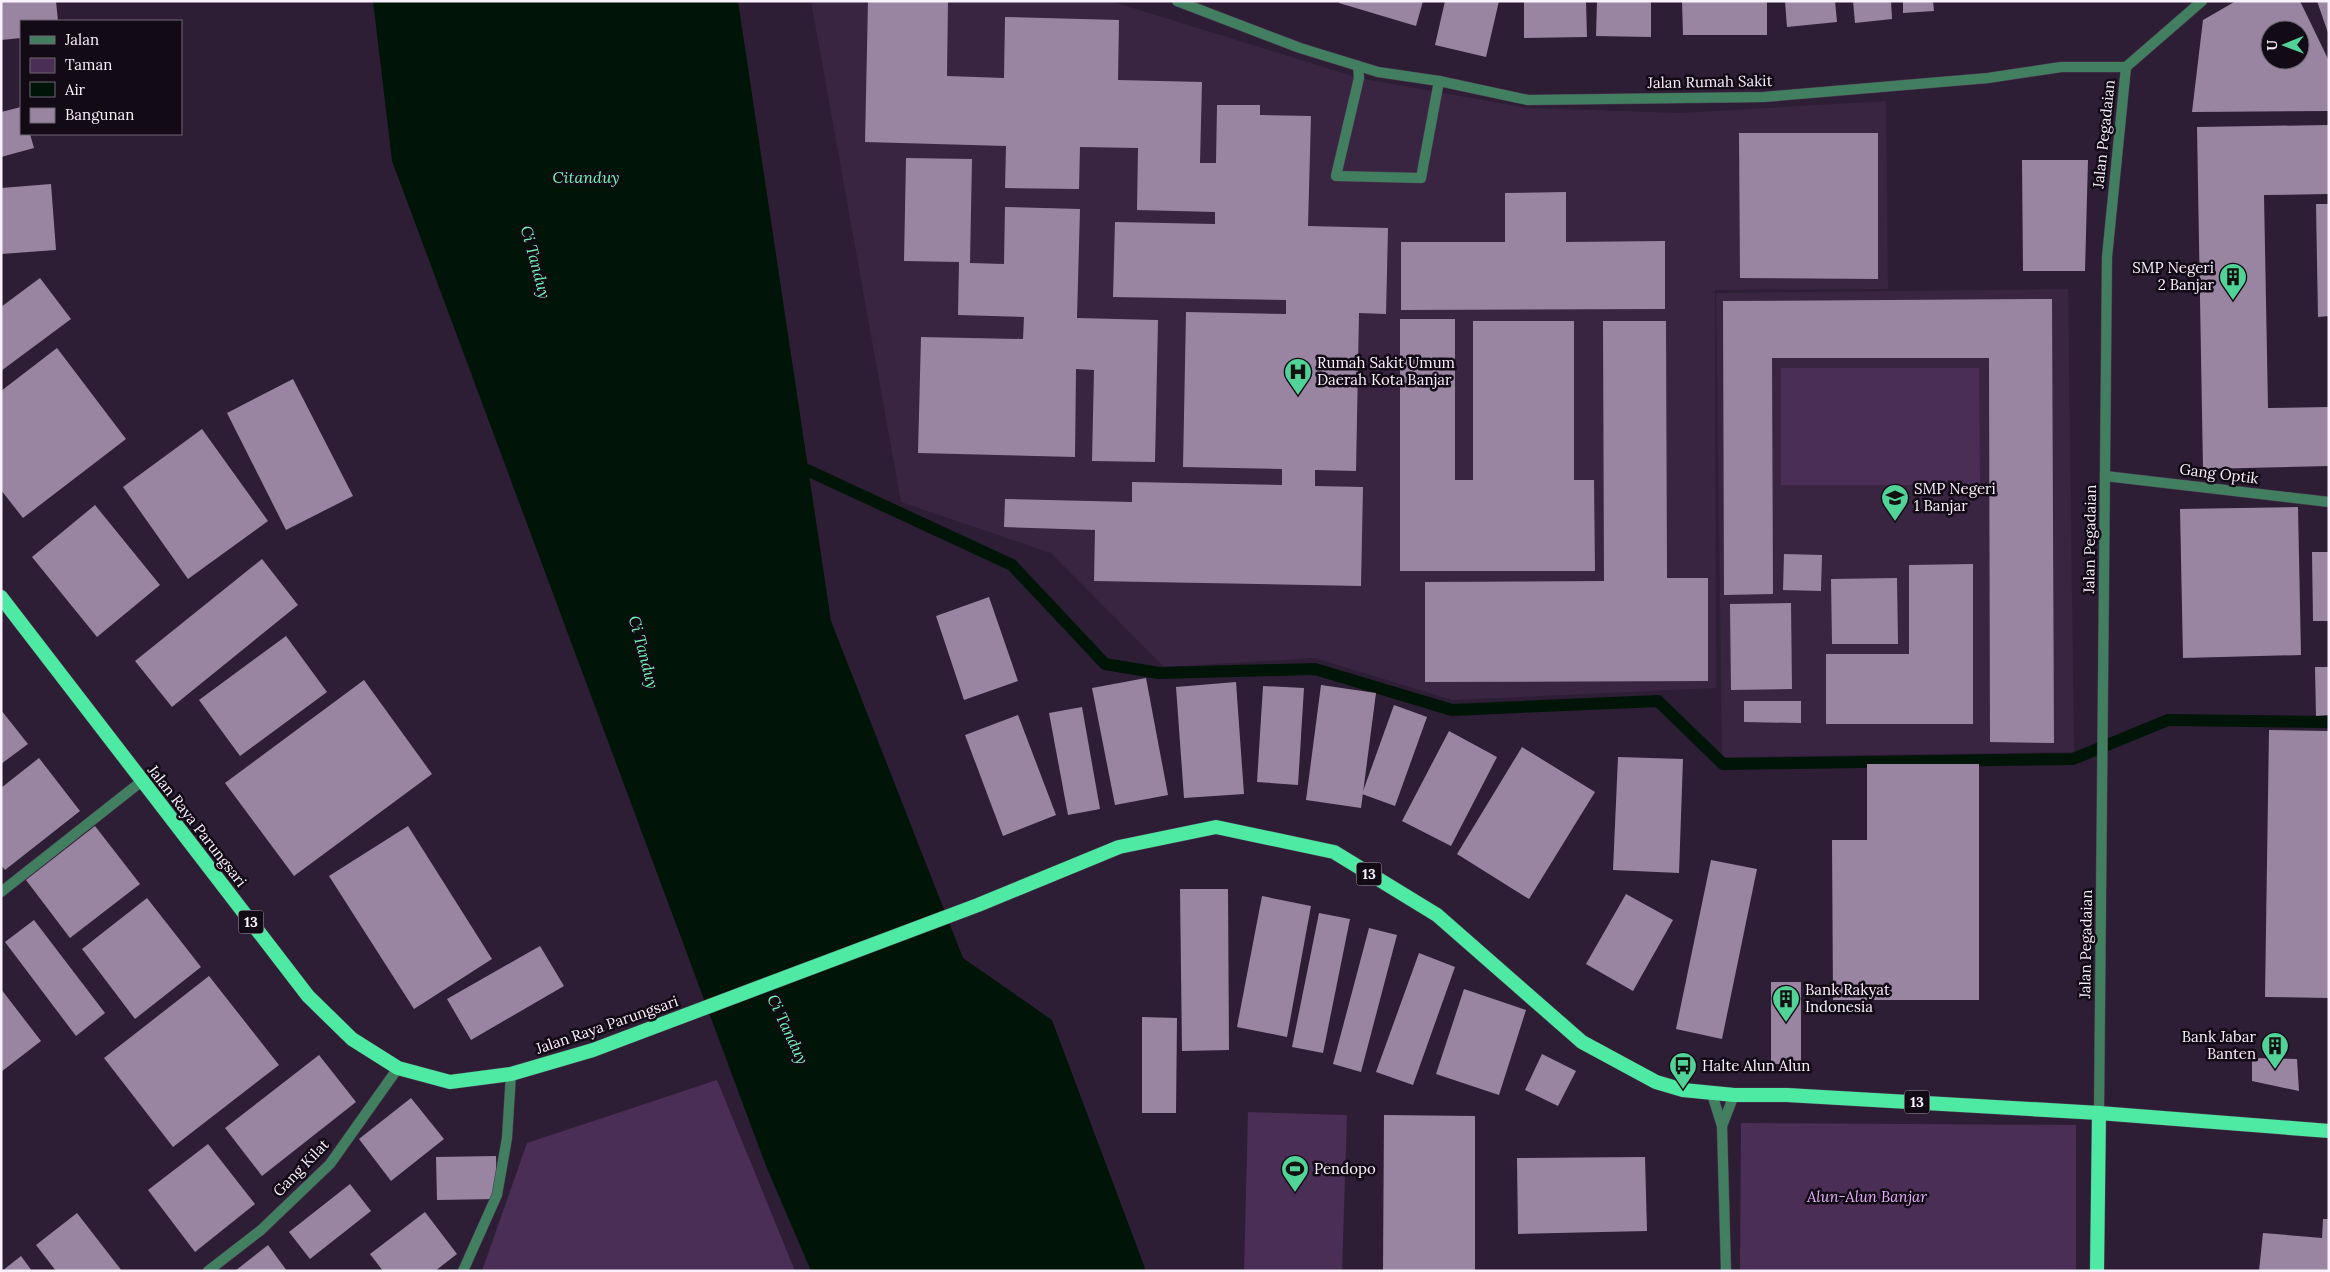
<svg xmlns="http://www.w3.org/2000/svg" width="2330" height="1272" viewBox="0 0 2330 1272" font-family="Lora,serif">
<rect width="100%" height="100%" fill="#2e1e35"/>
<!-- built -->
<g fill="#392542">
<path d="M811,1H1110L1359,78L1527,108L1680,113L1886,101L1888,289L1715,290L1716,688L1452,700L1315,658L1164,667L1051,553L901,502Z"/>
<path d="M2068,289L2074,752L1722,757L1716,293Z"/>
</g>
<!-- green -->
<g fill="#4a2e55">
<path d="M1781,368H1979L1980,485H1781Z"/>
<path d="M717,1080L795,1271H482L527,1143Z"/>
<path d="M1248,1112L1347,1115L1342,1271H1244Z"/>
<path d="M1741,1123L2076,1125V1271H1740Z"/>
</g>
<!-- water -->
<path fill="#001508" d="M373,1H738L831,621L963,958L1052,1020L1146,1271H811L766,1166L392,161Z"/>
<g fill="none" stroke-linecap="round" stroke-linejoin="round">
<!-- stream -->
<path stroke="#001508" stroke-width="12" d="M807,470L1012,565L1105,664L1159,673L1315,669L1452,710L1658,701L1723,764L2073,759L2168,720L2329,722"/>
</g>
<!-- building -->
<g fill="#9985a2" fill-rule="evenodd">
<path d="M1,1H56L58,21H21V38L1,40Z"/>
<path d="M868,1H948L947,76L1004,78L1005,17L1119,20L1118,80L1202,82L1200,163H1216L1217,105H1260V115L1311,116L1308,226L1388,228L1386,314L1359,313L1356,471L1315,470V486L1363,487L1361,586L1094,581L1095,530L1004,527L1005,499L1132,502V482L1282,485V469L1183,467L1186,312L1286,314V300L1113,297L1115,222L1215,224V212L1137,210L1138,148L1080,147L1079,189L1005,188L1006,146L865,142Z"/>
<path d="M1339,1H1423L1416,26L1339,3Z"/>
<path d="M1445,1H1499L1486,57L1435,45Z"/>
<path d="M1524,1H1586L1587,37L1524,38Z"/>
<path d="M1597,1H1651V37L1596,36Z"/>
<path d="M1682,1H1767V35H1683Z"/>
<path d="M1785,1H1835L1837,22L1787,27Z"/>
<path d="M1853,1H1891L1892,19L1855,23Z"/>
<path d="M1903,1H1933L1934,11L1903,13Z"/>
<path d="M2236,1H2300L2329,61V111L2192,112L2203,20ZM2270,30H2300V60H2270Z"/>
<path d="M2317,1H2329V33H2328Z"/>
<path d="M21,107V134H30L34,148L1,157V112Z"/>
<path d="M2329,125V194L2264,195L2268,408L2329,407V466L2203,469L2197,127Z"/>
<path d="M1739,133H1878V279L1740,278Z"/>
<path d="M906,158L972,159L970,263L1004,264L1005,207L1080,209L1077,318L1158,320L1155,462L1092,461L1094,370L1076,369L1075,457L918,453L921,337L1023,339L1024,317L958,315L959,262L904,261Z"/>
<path d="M2022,160H2088L2085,271H2023Z"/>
<path d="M51,184L56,250L1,254V188Z"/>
<path d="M1566,192V242L1665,241V309L1401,310V242H1505V193Z"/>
<path d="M2316,204H2329V316L2318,317Z"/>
<path d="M40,278L71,319L1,371V307Z"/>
<path d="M2052,299L2054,743L1990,742L1989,358H1772L1773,594L1724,595L1723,301Z"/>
<path d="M1400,319H1455V480H1473V321H1574V480H1594L1595,571H1400Z"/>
<path d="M1603,321H1666L1667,578H1708V681L1425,682V582L1604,581Z"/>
<path d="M57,348L126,439L23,518L1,490V391Z"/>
<path d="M293,379L353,496L286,530L227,413Z"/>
<path d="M202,429L268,521L188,579L123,487Z"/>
<path d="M95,505L160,585L97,637L32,557Z"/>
<path d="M2298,507L2301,655L2183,658L2180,509Z"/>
<path d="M2312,552H2329V621H2313Z"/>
<path d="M1784,554L1822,555L1821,591L1783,590Z"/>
<path d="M262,559L298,605L172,707L135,661Z"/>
<path d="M1973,564V724H1826V654H1909V565Z"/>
<path d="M1897,578L1898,644H1832L1831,579Z"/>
<path d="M989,597L1018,681L964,700L936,616Z"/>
<path d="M1791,603L1792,689L1731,690L1730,604Z"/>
<path d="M286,636L327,692L240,756L199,700Z"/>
<path d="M2315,667H2329V715L2316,716Z"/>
<path d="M1146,678L1168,795L1115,805L1092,688Z"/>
<path d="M364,680L432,774L294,876L225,783Z"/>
<path d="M1236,682L1244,794L1184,798L1176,687Z"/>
<path d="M1321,685L1376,693L1361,808L1306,800Z"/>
<path d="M1263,686L1304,688L1298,785L1257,782Z"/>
<path d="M1744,701H1801V723L1744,722Z"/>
<path d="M1394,705L1427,717L1395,806L1362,794Z"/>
<path d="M1082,707L1100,809L1068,815L1049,713Z"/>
<path d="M1,710L28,744L1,764Z"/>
<path d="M1018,715L1056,815L1003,836L965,735Z"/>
<path d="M2269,730L2329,731V998L2265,997Z"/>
<path d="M1449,731L1497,757L1451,846L1402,821Z"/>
<path d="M1522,747L1595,792L1529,899L1457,854Z"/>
<path d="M1618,757L1683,759L1679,873L1613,870Z"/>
<path d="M39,758L80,811L5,870L1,865V788Z"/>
<path d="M1867,764H1979V1000H1833L1832,840H1867Z"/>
<path d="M95,826L140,884L70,938L26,880Z"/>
<path d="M408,826L492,959L414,1009L329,876Z"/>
<path d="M1711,860L1757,869L1722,1039L1676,1029Z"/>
<path d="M1180,889H1228L1229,1050L1182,1051Z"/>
<path d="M1626,894L1673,920L1633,991L1586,964Z"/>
<path d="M1262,896L1311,906L1287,1037L1237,1027Z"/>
<path d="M147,898L201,967L135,1019L82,949Z"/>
<path d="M1319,913L1350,919L1323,1053L1292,1047Z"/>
<path d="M34,920L105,1013L76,1036L5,942Z"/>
<path d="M1369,928L1397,935L1361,1072L1333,1064Z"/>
<path d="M540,946L564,986L471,1040L447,999Z"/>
<path d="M1419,953L1455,967L1413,1085L1376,1072Z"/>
<path d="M209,976L279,1065L173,1147L104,1058Z"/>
<rect x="1771" y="982" width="30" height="82"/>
<path d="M1,989L41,1041L1,1072Z"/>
<path d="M1464,989L1526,1010L1499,1095L1436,1074Z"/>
<path d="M1142,1017L1177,1018L1176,1113H1142Z"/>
<path d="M1542,1054L1576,1071L1558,1106L1525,1090Z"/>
<path d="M319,1055L356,1102L262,1176L225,1128Z"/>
<path d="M2252,1058L2297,1059L2299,1091L2252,1081Z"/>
<path d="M411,1098L444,1139L391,1181L359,1139Z"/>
<path d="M1384,1115L1475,1116V1271L1383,1270Z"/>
<path d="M208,1144L255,1204L195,1252L148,1190Z"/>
<path d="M496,1156L497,1199L437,1200L436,1157Z"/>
<path d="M1645,1157L1647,1231L1518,1234L1517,1158Z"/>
<path d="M350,1184L371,1211L310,1259L289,1232Z"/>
<path d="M425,1212L457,1254L435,1271H383L370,1254Z"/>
<path d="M77,1213L122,1271H56L36,1245Z"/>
<path d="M2323,1219H2329V1271H2259L2263,1233L2322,1238Z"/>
<path d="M268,1245L287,1271H235Z"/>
<path d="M21,1256L32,1271H2Z"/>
</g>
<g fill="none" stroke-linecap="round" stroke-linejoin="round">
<defs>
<g id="service">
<path d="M1358,66L1359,78L1336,176L1421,178L1439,81"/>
<path d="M2105,476L2329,502"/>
<path d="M1,892L142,781"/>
<path d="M208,1271L261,1230L330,1164L398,1068"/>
<path d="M463,1271L497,1195L507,1138L511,1074"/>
</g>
<g id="minor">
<path d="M1177,1L1300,48L1378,72L1439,81L1528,100L1764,97L1988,78L2061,67H2126"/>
<path d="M1712,1094L1722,1126L1726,1271"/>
<path d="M1722,1126L1734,1095"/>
</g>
<path id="tertiary" d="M2099,1113L2107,257L2126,67L2202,1"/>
<g id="trunk">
<path d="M1,597L308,996L352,1039L398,1068L450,1082L511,1074L593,1050L978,905L1119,847L1216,827L1334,852L1437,915L1582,1042L1656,1082L1683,1090L1734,1095H1787L2099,1113L2329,1131"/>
<path d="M2097,1271L2099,1113"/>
</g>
</defs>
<!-- service casing -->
<use href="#service" stroke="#4b3c51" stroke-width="11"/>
<!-- minor casing -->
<use href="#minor" stroke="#4b3c51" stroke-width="11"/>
<!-- tertiary casing -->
<use href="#tertiary" stroke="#4b3c51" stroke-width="11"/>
<!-- trunk casing -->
<use href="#trunk" stroke="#4b3c51" stroke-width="15"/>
<!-- service -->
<use href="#service" stroke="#427e60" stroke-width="10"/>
<!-- minor -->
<use href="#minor" stroke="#427e60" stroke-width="10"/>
<!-- tertiary -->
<use href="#tertiary" stroke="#427e60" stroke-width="10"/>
<!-- trunk -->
<use href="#trunk" stroke="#4eeaa4" stroke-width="14"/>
</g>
<!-- icons -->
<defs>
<symbol id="building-pin" viewBox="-11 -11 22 30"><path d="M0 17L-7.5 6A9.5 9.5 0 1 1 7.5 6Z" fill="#51d397" stroke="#120b16"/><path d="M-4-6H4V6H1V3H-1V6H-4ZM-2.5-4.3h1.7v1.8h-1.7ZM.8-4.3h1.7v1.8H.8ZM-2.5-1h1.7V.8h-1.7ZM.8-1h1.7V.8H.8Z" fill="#111"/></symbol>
<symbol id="hospital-pin" viewBox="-11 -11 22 30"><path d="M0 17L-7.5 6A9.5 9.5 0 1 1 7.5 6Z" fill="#51d397" stroke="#120b16"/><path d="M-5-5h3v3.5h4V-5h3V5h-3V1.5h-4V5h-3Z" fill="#111"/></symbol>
<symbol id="school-pin" viewBox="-11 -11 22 30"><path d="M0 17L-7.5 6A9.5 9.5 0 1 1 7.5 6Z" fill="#51d397" stroke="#120b16"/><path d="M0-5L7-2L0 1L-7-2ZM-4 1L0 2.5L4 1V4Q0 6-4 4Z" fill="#111"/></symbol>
<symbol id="bus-pin" viewBox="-11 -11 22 30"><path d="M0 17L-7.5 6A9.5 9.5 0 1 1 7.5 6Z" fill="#51d397" stroke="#120b16"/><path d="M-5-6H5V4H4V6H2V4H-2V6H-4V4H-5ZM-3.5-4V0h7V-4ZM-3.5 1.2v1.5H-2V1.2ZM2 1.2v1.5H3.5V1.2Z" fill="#111"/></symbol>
<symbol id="stadium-pin" viewBox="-11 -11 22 30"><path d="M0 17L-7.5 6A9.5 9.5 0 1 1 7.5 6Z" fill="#51d397" stroke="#120b16"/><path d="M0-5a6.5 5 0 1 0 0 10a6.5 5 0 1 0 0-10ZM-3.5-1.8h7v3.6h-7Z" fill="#111"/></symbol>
</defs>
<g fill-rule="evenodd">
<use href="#building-pin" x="2217" y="261" width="32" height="43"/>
<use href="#hospital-pin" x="1282" y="356" width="32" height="43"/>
<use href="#school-pin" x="1879" y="482" width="32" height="43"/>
<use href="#building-pin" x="1770" y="983" width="32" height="43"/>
<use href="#building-pin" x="2259" y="1030" width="32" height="43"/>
<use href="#bus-pin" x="1667" y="1050" width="32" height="43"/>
<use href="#stadium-pin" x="1279" y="1153" width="32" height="43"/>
</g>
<g text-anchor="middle" stroke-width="5" stroke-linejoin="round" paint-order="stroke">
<!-- shield labels -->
<g fill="#120b16" stroke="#b4acb8" stroke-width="1">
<rect x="1356.5" y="862.5" width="25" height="23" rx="4"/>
<rect x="238.5" y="910.5" width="25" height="23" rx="4"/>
<rect x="1904.5" y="1090.5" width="25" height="23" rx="4"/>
</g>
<g font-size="14" font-weight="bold" fill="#faf1fe">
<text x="1369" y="879">13</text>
<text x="251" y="927">13</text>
<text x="1917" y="1107">13</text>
</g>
<!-- street labels -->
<g font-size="15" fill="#faf1fe" stroke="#120b16">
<text transform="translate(1710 82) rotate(-1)" y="5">Jalan Rumah Sakit</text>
<text transform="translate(2104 134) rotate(-84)" y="5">Jalan Pegadaian</text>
<text transform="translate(2219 474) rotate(7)" y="5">Gang Optik</text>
<text transform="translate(2090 539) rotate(-89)" y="5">Jalan Pegadaian</text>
<text transform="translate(197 826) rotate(52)" y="5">Jalan Raya Parungsari</text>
<text transform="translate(2086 944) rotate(-89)" y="5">Jalan Pegadaian</text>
<text transform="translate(607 1025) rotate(-19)" y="5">Jalan Raya Parungsari</text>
<text transform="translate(301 1168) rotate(-46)" y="5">Gang Kilat</text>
</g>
<!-- poi labels -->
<g font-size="15" fill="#faf1fe" stroke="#120b16" text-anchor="start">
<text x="2214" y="273" text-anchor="end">SMP Negeri<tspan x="2214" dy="17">2 Banjar</tspan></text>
<text x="1317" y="368">Rumah Sakit Umum<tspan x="1317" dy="17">Daerah Kota Banjar</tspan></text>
<text x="1914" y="494">SMP Negeri<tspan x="1914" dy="17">1 Banjar</tspan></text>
<text x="1805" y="995">Bank Rakyat<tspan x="1805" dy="17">Indonesia</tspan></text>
<text x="2256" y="1042" text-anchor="end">Bank Jabar<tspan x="2256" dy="17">Banten</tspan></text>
<text x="1702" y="1071">Halte Alun Alun</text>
<text x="1314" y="1174">Pendopo</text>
</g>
<!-- park labels -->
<g font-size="15" font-style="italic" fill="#e4affa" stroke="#120b16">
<text x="1867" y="1202">Alun-Alun Banjar</text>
</g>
<!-- water labels -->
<g font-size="16" font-style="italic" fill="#75f6b7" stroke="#120b16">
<text x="586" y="183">Citanduy</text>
<text transform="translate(536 262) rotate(75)" y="6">Ci Tanduy</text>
<text transform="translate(644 652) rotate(75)" y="6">Ci Tanduy</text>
<text transform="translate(788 1029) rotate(65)" y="6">Ci Tanduy</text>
</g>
</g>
<!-- border -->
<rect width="2330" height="1272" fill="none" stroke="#faf1fe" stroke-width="5"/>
<!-- legend -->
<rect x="20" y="20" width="162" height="115" fill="#120b16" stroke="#6f6773"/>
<rect x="30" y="36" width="25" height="8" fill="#427e60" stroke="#6f6773"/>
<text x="65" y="45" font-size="15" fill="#faf1fe">Jalan</text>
<rect x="30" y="58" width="25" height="15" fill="#4a2e55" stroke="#6f6773"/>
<text x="65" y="70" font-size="15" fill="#faf1fe">Taman</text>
<rect x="30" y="82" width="25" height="15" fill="#001508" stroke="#6f6773"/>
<text x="65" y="95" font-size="15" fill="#faf1fe">Air</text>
<rect x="30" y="108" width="25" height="15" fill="#9985a2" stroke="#6f6773"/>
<text x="65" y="120" font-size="15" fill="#faf1fe">Bangunan</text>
<!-- north arrow -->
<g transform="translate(2285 45) rotate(269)"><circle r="24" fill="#120b16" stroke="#6f6773"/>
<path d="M0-4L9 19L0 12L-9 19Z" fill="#51d397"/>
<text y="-8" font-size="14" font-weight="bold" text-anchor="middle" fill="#faf1fe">U</text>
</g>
</svg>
